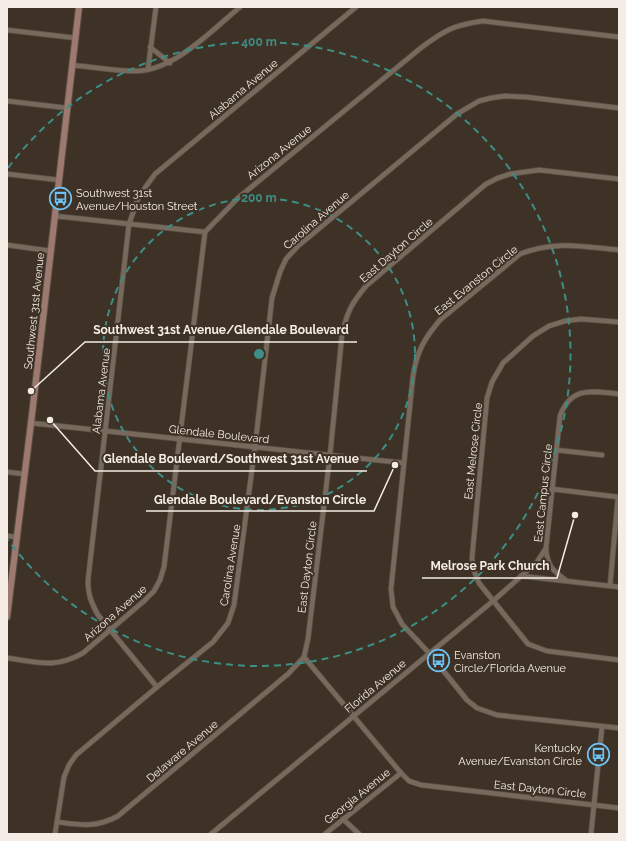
<svg xmlns="http://www.w3.org/2000/svg" width="626" height="841" viewBox="0 0 626 841" font-family="Raleway,sans-serif">
<rect width="100%" height="100%" fill="#3e3125"/>
<g fill="none" stroke-linecap="round" stroke-linejoin="round">
<defs>
<g id="minor">
<path d="M7,30L76,38"/>
<path d="M150,47L170,63"/>
<path d="M72,65C92,67 113,71 134,71C173,72 211,31 240,7"/>
<path d="M148,69L156,7"/>
<path d="M7,101L67,108"/>
<path d="M7,174L59,180"/>
<path d="M619,179L539,170L510,174L498,178L486,184L366,286C351,304 347,312 342,335L330,455L308,639L304,657L401,773L409,781L421,785L619,808"/>
<path d="M55,216L205,232"/>
<path d="M7,245L51,251"/>
<path d="M619,250C583,247 555,240 520,254L440,320C424,339 417,351 413,376L391,589L393,607L402,624L429,653L467,700L477,708L497,715L619,728"/>
<path d="M619,322L581,319L565,321L549,326L533,336L503,363L492,382L487,398L472,558L474,571L479,583L528,644L547,651L619,660"/>
<path d="M31,423L404,463"/>
<path d="M556,450L602,455"/>
<path d="M7,472L25,474"/>
<path d="M552,489L618,497L610,586"/>
<path d="M7,536L17,537"/>
<path d="M521,576L619,587"/>
<path d="M567,581C553,571 547,566 546,548L560,416C571,386 592,391 619,394"/>
<path d="M7,658C36,662 56,669 83,653L144,601L154,591L160,580L164,567L205,232L238,198L422,47C445,30 454,25 483,21L619,37"/>
<path d="M157,687L98,615C91,602 88,595 88,580L129,224L139,196L155,174L356,7"/>
<path d="M343,819L359,834"/>
<path d="M57,822C81,825 96,828 118,816L288,674L304,657"/>
<path d="M55,834L64,777L69,765L76,755L157,687L213,642L228,623L234,605L255,447L272,298L280,272L286,259L298,246L457,114L479,101L491,98L505,96L526,97L619,108"/>
<path d="M211,834L493,601L537,562L546,548"/>
<path d="M325,834L401,773"/>
<path d="M591,834L602,727"/>
</g>
<path id="secondary" d="M7,617L31,423L79,7"/>
</defs>
<!-- minor casing -->
<use href="#minor" stroke="#5a5045" stroke-width="6"/>
<!-- secondary casing -->
<use href="#secondary" stroke="#5a5045" stroke-width="8"/>
<!-- minor -->
<use href="#minor" stroke="#77695b" stroke-width="4.5"/>
<!-- secondary -->
<use href="#secondary" stroke="#9d796f" stroke-width="6"/>
</g>
<!-- distance rings -->
<g fill="none" stroke="#3d8e86" stroke-width="2" stroke-dasharray="7 5">
<circle cx="259" cy="354" r="156"/>
<path d="M8 168A312 312 0 1 1 8 540"/>
</g>
<!-- icons -->
<defs>
<symbol id="bus-ring" viewBox="-11 -11 22 22"><circle r="9.5" fill="#3e3125" stroke="#6ec2f3" stroke-width="1.5"/><path d="M-5-6H5V4H4V6H2V4H-2V6H-4V4H-5ZM-3.5-4V0h7V-4ZM-3.5 1.2v1.5H-2V1.2ZM2 1.2v1.5H3.5V1.2Z" fill="#6ec2f3"/></symbol>
</defs>
<g fill-rule="evenodd">
<use href="#bus-ring" x="48" y="186" width="25" height="25"/>
<use href="#bus-ring" x="426" y="648" width="25" height="25"/>
<use href="#bus-ring" x="586" y="742" width="25" height="25"/>
</g>
<g text-anchor="middle" stroke-width="4" stroke-linejoin="round" paint-order="stroke">
<!-- street labels -->
<g font-size="11" fill="#f5ede5" stroke="#3e3125">
<text transform="translate(243 89) rotate(-40)" y="4">Alabama Avenue</text>
<text transform="translate(279 152) rotate(-39)" y="4">Arizona Avenue</text>
<text transform="translate(316 220) rotate(-41)" y="4">Carolina Avenue</text>
<text transform="translate(396 250) rotate(-41)" y="4">East Dayton Circle</text>
<text transform="translate(476 280) rotate(-39)" y="4">East Evanston Circle</text>
<text transform="translate(34 311) rotate(-84)" y="4">Southwest 31st Avenue</text>
<text transform="translate(101 391) rotate(-83)" y="4">Alabama Avenue</text>
<text transform="translate(219 434) rotate(6)" y="4">Glendale Boulevard</text>
<text transform="translate(473 451) rotate(-84)" y="4">East Melrose Circle</text>
<text transform="translate(543 493) rotate(-84)" y="4">East Campus Circle</text>
<text transform="translate(230 565) rotate(-81)" y="4">Carolina Avenue</text>
<text transform="translate(307 567) rotate(-83)" y="4">East Dayton Circle</text>
<text transform="translate(115 613) rotate(-41)" y="4">Arizona Avenue</text>
<text transform="translate(375 686) rotate(-40)" y="4">Florida Avenue</text>
<text transform="translate(182 751) rotate(-40)" y="4">Delaware Avenue</text>
<text transform="translate(540 789) rotate(6)" y="4">East Dayton Circle</text>
<text transform="translate(357 796) rotate(-39)" y="4">Georgia Avenue</text>
</g>
<!-- poi labels -->
<g font-size="11" fill="#f5ede5" stroke="#3e3125" text-anchor="start">
<text x="76" y="197">Southwest 31st<tspan x="76" dy="13">Avenue/Houston Street</tspan></text>
<text x="454" y="659">Evanston<tspan x="454" dy="13">Circle/Florida Avenue</tspan></text>
<text x="582" y="752" text-anchor="end">Kentucky<tspan x="582" dy="13">Avenue/Evanston Circle</tspan></text>
</g>
</g>
<circle cx="259" cy="354" r="6" fill="#3d8e86" stroke="#3e3125" stroke-width="2"/>
<g font-size="12" text-anchor="middle" font-weight="bold" fill="#3d8e86" stroke="#3e3125" stroke-width="4" stroke-linejoin="round" paint-order="stroke">
<text x="259" y="46">400 m</text>
<text x="259" y="202">200 m</text>
</g>
<!-- callouts -->
<path fill="none" stroke="#f5ede5" stroke-width="1.5" d="M31 391L85 342H357M50 420L95 471H367M395 465L374 511H146M575 515L557 578H422"/>
<g fill="#f5ede5" stroke="#3e3125" stroke-width="1.5">
<circle cx="31" cy="391" r="4"/>
<circle cx="50" cy="420" r="4"/>
<circle cx="395" cy="465" r="4"/>
<circle cx="575" cy="515" r="4"/>
</g>
<g font-size="12" text-anchor="middle" font-weight="bold" fill="#f5ede5" stroke="#3e3125" stroke-width="4" stroke-linejoin="round" paint-order="stroke">
<text x="221" y="334">Southwest 31st Avenue/Glendale Boulevard</text>
<text x="231" y="463">Glendale Boulevard/Southwest 31st Avenue</text>
<text x="260" y="504">Glendale Boulevard/Evanston Circle</text>
<text x="490" y="570">Melrose Park Church</text>
</g>
<!-- border -->
<rect width="626" height="841" fill="none" stroke="#f5ede5" stroke-width="16"/>
</svg>
